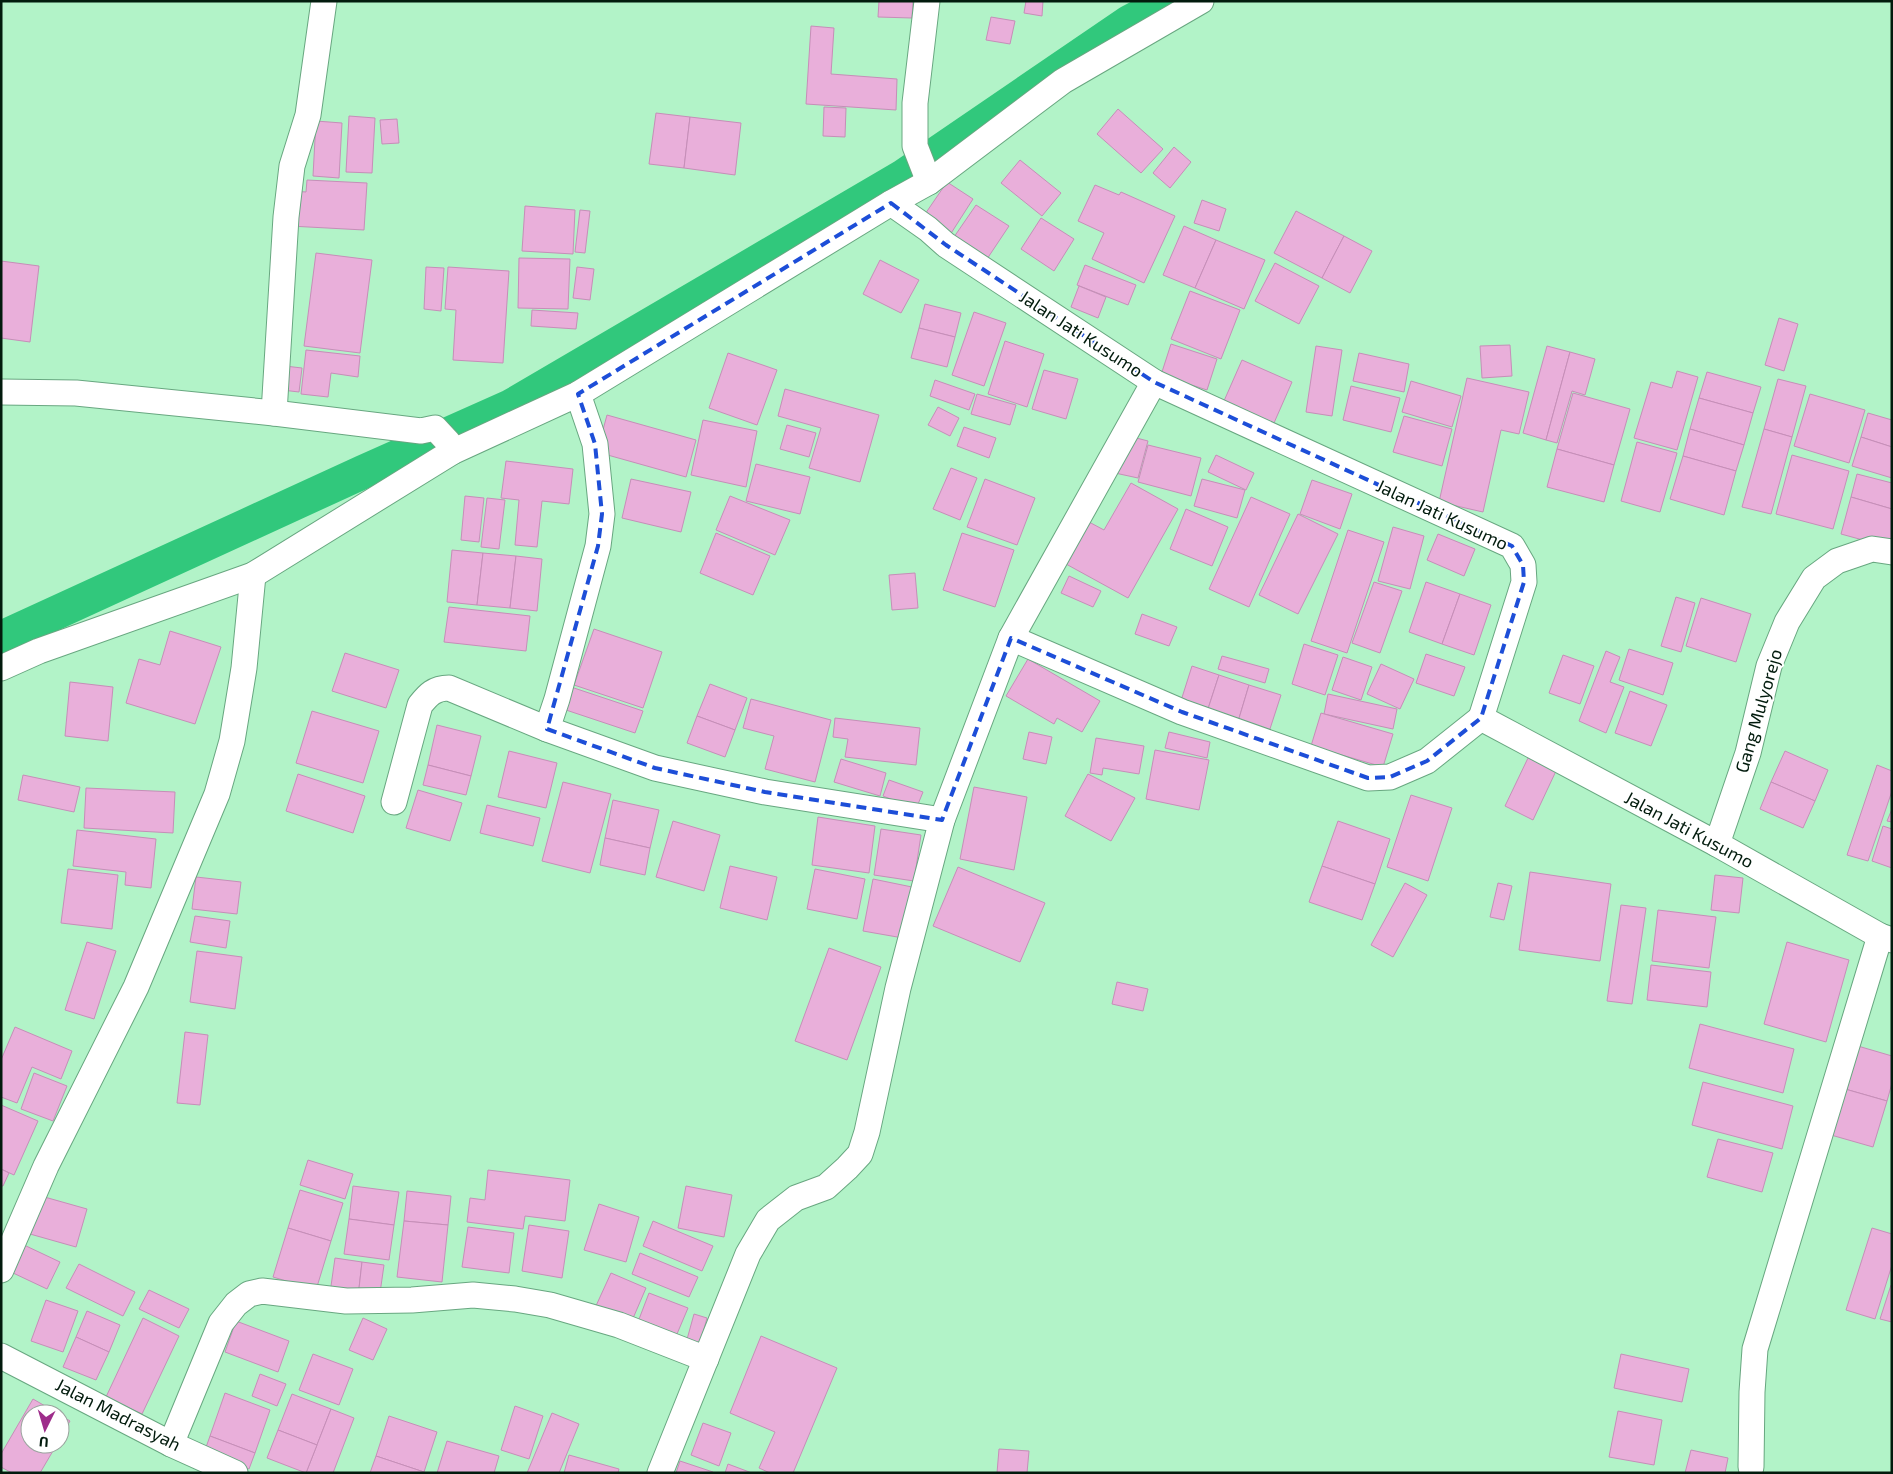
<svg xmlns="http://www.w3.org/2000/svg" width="1893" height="1474" viewBox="0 0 1893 1474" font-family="'Exo 2',sans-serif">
<rect width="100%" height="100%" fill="#b2f3c8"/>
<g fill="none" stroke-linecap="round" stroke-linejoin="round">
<!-- canal -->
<path stroke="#31c87c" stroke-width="34" d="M1,638L363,472L511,406L902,177L1129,22L1169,1"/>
</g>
<!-- building -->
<g fill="#e9afda" stroke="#c68eb8">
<path d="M879,1H913L912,18L878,17Z"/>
<path d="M1026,1H1043L1042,16L1024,13Z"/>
<path d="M991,17L1015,21L1010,44L986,40Z"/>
<path d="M811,26L834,28L831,74L897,79L896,110L806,104Z"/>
<path d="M824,107L846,108L845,137L823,136Z"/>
<path d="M1118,109L1163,149L1141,173L1097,134Z"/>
<path d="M656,113L690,117L684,168L649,164Z"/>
<path d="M349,116L375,118L372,173L346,172Z"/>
<path d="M690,117L741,123L735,175L684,168Z"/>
<path d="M397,119L399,143L382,144L380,120Z"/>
<path d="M316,121L342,123L339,178L313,176Z"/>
<path d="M1174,147L1191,162L1170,188L1153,173Z"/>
<path d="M1020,160L1061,193L1042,216L1001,183Z"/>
<path d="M307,180L367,183L364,230L290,226L292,191L306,192Z"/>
<path d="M947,182L973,199L948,238L921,220Z"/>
<path d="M1095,185L1119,195L1121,192L1175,216L1144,283L1092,259L1104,233L1078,221Z"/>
<path d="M1202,200L1226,209L1219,231L1194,223Z"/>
<path d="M976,205L1009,226L987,259L954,237Z"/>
<path d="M525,206L575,210L573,254L522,251Z"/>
<path d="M580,210L590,211L585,253L575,252Z"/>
<path d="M1296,211L1344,236L1322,278L1274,253Z"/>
<path d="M1041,218L1074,239L1054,271L1021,249Z"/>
<path d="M1184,226L1216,240L1195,288L1163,275Z"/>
<path d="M1344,236L1372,251L1350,293L1322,278Z"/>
<path d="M1216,240L1265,260L1244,309L1195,288Z"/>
<path d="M316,253L372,260L360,353L304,346Z"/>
<path d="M519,258L570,259L568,309L518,308Z"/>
<path d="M880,260L919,280L901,313L863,294Z"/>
<path d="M1,261L39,266L30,342L1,338Z"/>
<path d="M1275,263L1319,286L1299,324L1255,301Z"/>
<path d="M1085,265L1136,285L1128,305L1077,285Z"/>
<path d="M426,267L444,268L441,311L424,309Z"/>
<path d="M448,267L509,271L503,363L453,360L456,310L445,309Z"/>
<path d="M577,267L594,269L590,300L573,298Z"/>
<path d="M1079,286L1106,297L1098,318L1071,307Z"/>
<path d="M1190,291L1240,310L1221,359L1171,339Z"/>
<path d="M925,304L961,313L955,337L919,328Z"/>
<path d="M532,310L578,313L576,329L531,326Z"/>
<path d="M974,312L1006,323L984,386L952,375Z"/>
<path d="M1779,318L1798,324L1784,371L1765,365Z"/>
<path d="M919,328L955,337L947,367L911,358Z"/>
<path d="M1005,341L1044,354L1027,407L988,394Z"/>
<path d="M1171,344L1217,359L1207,390L1161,375Z"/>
<path d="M1510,345L1512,376L1482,378L1480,346Z"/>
<path d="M1316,346L1342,350L1332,416L1306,412Z"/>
<path d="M1547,346L1570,352L1546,440L1523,433Z"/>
<path d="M306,350L360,356L358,377L331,373L328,397L301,394Z"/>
<path d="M1570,352L1595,359L1585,395L1572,391L1557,443L1546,440Z"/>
<path d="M728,353L777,370L757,425L709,408Z"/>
<path d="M1359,353L1409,364L1404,392L1353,381Z"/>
<path d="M1242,360L1292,382L1270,432L1220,410Z"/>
<path d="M285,366L302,368L299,392L282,390Z"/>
<path d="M1044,370L1078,379L1066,419L1032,409Z"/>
<path d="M1677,371L1698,377L1677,450L1634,438L1651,382L1672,388Z"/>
<path d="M1707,372L1761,387L1753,413L1699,398Z"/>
<path d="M1467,378L1529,392L1519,434L1501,430L1483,512L1439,502Z"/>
<path d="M1778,379L1806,386L1792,437L1764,429Z"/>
<path d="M935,380L975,394L969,410L930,396Z"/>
<path d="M1411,381L1461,396L1452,427L1402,412Z"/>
<path d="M1351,386L1400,398L1391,432L1343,420Z"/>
<path d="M785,389L879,415L860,482L809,468L821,428L778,416Z"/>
<path d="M1573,393L1630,409L1614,465L1557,449Z"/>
<path d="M977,394L1016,405L1010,425L971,414Z"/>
<path d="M1810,394L1865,410L1849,463L1794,446Z"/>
<path d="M1699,398L1753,413L1744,445L1690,429Z"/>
<path d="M938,407L959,418L950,436L928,425Z"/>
<path d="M1868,413L1892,420V447L1861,437Z"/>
<path d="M607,415L696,440L686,477L597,452Z"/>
<path d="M1404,416L1452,429L1442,466L1393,452Z"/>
<path d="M703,420L757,431L746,487L691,475Z"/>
<path d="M787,425L816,433L809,457L780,449Z"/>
<path d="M964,427L996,438L989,458L957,446Z"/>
<path d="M1690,429L1744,445L1736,471L1683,456Z"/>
<path d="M1764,429L1792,437L1771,514L1742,507Z"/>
<path d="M1125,435L1148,441L1138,478L1115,473Z"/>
<path d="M1861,437L1892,447V478L1852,466Z"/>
<path d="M1637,442L1677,453L1660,512L1621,501Z"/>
<path d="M1148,445L1201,458L1191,496L1138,482Z"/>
<path d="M1557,449L1614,465L1604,502L1547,487Z"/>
<path d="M1216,455L1254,473L1246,490L1208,472Z"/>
<path d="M1792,455L1849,471L1833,529L1776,514Z"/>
<path d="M1683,456L1736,471L1724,515L1670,499Z"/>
<path d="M506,461L573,469L569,504L542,501L537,547L515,545L519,500L501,498Z"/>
<path d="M756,464L810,477L800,514L746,501Z"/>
<path d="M951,468L977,478L960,520L933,509Z"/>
<path d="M1857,474L1892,483V509L1851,497Z"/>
<path d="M631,479L691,492L681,532L622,518Z"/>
<path d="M985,479L1035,498L1017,545L967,527Z"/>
<path d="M1202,479L1245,490L1237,518L1194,506Z"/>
<path d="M1312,480L1352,494L1340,529L1300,514Z"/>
<path d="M1131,483L1178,509L1128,598L1066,564L1089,522L1104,530Z"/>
<path d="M465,496L484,498L479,542L461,540Z"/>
<path d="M730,496L790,520L775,555L716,530Z"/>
<path d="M1251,497L1290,514L1249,607L1209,589Z"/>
<path d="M1851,497L1892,509V548L1841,534Z"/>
<path d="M487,498L505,500L499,549L481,547Z"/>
<path d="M1186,509L1228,527L1212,566L1170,549Z"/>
<path d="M1298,514L1338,534L1298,614L1259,595Z"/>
<path d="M1393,527L1424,536L1410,589L1378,581Z"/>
<path d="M1348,530L1384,542L1347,653L1311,641Z"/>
<path d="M716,533L770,556L753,595L700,573Z"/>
<path d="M962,533L1014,550L995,607L943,590Z"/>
<path d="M1438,534L1475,549L1464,576L1427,560Z"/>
<path d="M452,550L483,553L477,605L447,602Z"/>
<path d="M483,553L516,556L510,608L477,605Z"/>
<path d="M516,556L542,559L537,611L510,608Z"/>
<path d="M915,573L918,608L892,610L889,575Z"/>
<path d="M1069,576L1101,591L1093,607L1061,593Z"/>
<path d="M1374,582L1402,591L1380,653L1352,643Z"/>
<path d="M1426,582L1460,594L1442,644L1409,632Z"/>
<path d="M1460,594L1491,605L1474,655L1442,644Z"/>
<path d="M1676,597L1695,603L1681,652L1661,646Z"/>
<path d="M1701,598L1751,614L1736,662L1686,646Z"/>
<path d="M449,607L530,616L526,651L444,642Z"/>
<path d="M1142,614L1177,627L1169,646L1135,634Z"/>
<path d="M594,629L662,652L643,708L574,685Z"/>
<path d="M170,631L221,647L195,724L126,703L139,659L160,665Z"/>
<path d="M1304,644L1338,655L1325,695L1292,684Z"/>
<path d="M1629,649L1673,663L1663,695L1619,680Z"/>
<path d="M1606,651L1620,657L1610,682L1624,687L1606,733L1579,721Z"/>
<path d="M345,653L399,670L386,708L332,691Z"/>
<path d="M1426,654L1465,667L1454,696L1416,683Z"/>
<path d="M1563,655L1594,666L1580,704L1549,693Z"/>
<path d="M1222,656L1269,669L1265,683L1218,669Z"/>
<path d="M1343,657L1372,667L1361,700L1332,690Z"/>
<path d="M1028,659L1100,701L1082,732L1057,718L1054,724L1006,696Z"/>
<path d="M1381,664L1414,679L1400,709L1367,694Z"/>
<path d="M1192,666L1219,675L1206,715L1179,707Z"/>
<path d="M1219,675L1249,685L1237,725L1206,715Z"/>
<path d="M70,682L113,687L108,741L65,736Z"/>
<path d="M710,684L747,698L735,730L697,716Z"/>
<path d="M1249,685L1281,695L1268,735L1237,725Z"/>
<path d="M571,687L643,711L635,733L563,709Z"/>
<path d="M1630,691L1667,705L1651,746L1615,733Z"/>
<path d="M1328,694L1397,709L1393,729L1324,714Z"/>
<path d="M751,699L831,720L815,782L765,769L774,736L743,728Z"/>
<path d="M312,711L379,731L363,783L296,763Z"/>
<path d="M1321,713L1393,734L1383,767L1311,746Z"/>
<path d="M697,716L735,730L725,757L687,743Z"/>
<path d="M835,718L920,728L916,765L845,757L848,739L833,737Z"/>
<path d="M437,725L481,736L471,776L428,765Z"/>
<path d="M1029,732L1052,737L1046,764L1023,759Z"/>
<path d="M1169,732L1210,742L1207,758L1165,748Z"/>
<path d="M1096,738L1144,746L1139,774L1103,768L1102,775L1090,773Z"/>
<path d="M1155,750L1209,760L1199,810L1146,799Z"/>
<path d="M509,751L557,763L546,808L498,797Z"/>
<path d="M1785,751L1828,770L1815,801L1771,782Z"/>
<path d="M1528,758L1556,771L1533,820L1505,806Z"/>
<path d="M841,759L886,773L880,796L834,782Z"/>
<path d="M428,765L471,776L466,795L423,785Z"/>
<path d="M1877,765L1892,771V791L1868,861L1847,855Z"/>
<path d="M298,774L365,796L353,833L286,811Z"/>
<path d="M1088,774L1135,798L1111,841L1065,816Z"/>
<path d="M23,775L80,787L74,812L18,800Z"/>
<path d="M889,780L923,792L916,809L883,796Z"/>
<path d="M563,782L611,794L590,873L542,861Z"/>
<path d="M1771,782L1815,801L1803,828L1760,809Z"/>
<path d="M974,787L1027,797L1014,870L960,859Z"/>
<path d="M86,788L175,792L173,833L84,828Z"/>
<path d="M418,790L462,803L450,841L406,828Z"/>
<path d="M1411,795L1452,808L1428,881L1387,867Z"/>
<path d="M613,800L659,810L650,848L605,838Z"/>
<path d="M487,805L540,818L533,846L480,833Z"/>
<path d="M1892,809V822L1887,821Z"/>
<path d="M818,817L875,826L869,873L812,865Z"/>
<path d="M673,821L720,835L704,891L656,877Z"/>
<path d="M1338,821L1390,839L1375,884L1322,866Z"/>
<path d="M1883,826L1892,829V868L1872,861Z"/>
<path d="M881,829L921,835L914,881L874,875Z"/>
<path d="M77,830L156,839L151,888L125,885L126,872L73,866Z"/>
<path d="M605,838L650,848L645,875L600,865Z"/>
<path d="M730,866L777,877L767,920L720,908Z"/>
<path d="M1322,866L1375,884L1362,920L1309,902Z"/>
<path d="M958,867L1045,903L1020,962L933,926Z"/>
<path d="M68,869L118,875L112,929L61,923Z"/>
<path d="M815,869L865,879L857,919L807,909Z"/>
<path d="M1530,872L1611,884L1600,961L1519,950Z"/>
<path d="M1715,875L1743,878L1739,913L1711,910Z"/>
<path d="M196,877L241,882L237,914L192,909Z"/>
<path d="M873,879L912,887L903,938L863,931Z"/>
<path d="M1405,883L1427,895L1393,957L1371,945Z"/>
<path d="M1498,883L1512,886L1504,920L1490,917Z"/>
<path d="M1621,905L1646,908L1632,1004L1607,1001Z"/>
<path d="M1658,910L1716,917L1709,968L1652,961Z"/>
<path d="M195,916L230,921L226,948L190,942Z"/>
<path d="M87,942L116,951L94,1019L65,1010Z"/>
<path d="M1787,942L1849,960L1826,1042L1764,1024Z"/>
<path d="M829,948L881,967L847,1060L795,1041Z"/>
<path d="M197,951L242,957L235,1009L190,1002Z"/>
<path d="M1651,965L1711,972L1707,1007L1647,1000Z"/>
<path d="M1117,982L1148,989L1143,1011L1112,1004Z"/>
<path d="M1700,1024L1794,1049L1783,1093L1689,1068Z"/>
<path d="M15,1027L72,1051L61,1079L32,1067L17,1103L1,1097V1060Z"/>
<path d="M185,1032L208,1035L200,1105L177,1103Z"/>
<path d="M1851,1044L1892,1056V1083L1887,1101L1838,1087Z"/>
<path d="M34,1073L67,1086L53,1121L21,1109Z"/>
<path d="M1703,1082L1793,1106L1782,1149L1692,1125Z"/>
<path d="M1838,1087L1887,1101L1873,1147L1824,1133Z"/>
<path d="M1,1105L38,1121L14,1175L1,1169Z"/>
<path d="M1718,1139L1773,1153L1762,1192L1707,1177Z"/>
<path d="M308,1160L353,1174L345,1199L300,1185Z"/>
<path d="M1,1169L9,1173L3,1186H1Z"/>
<path d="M488,1170L570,1180L565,1221L525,1216L523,1229L467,1222L470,1198L485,1200Z"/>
<path d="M353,1186L399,1192L394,1225L349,1219Z"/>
<path d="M686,1186L732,1195L724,1237L678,1228Z"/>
<path d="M300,1190L343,1203L331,1241L288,1228Z"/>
<path d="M407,1191L451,1196L448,1225L404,1221Z"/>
<path d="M41,1196L87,1209L76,1247L30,1234Z"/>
<path d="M599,1204L639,1217L626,1262L584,1250Z"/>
<path d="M349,1219L394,1225L389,1260L344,1254Z"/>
<path d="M404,1221L448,1225L442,1282L397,1277Z"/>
<path d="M653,1221L713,1246L702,1271L643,1246Z"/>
<path d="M529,1225L569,1231L562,1278L522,1271Z"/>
<path d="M468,1227L514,1233L509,1273L462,1267Z"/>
<path d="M288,1228L331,1241L316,1290L273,1277Z"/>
<path d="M1872,1228L1892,1234V1265L1875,1319L1846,1310Z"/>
<path d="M24,1245L60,1262L47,1289L11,1272Z"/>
<path d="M640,1253L698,1277L689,1297L632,1274Z"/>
<path d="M335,1258L362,1262L358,1297L330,1293Z"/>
<path d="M362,1262L384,1265L379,1300L358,1297Z"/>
<path d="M79,1264L135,1292L123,1316L66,1288Z"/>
<path d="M611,1273L646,1288L631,1323L595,1308Z"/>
<path d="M1891,1285H1892V1322L1880,1319Z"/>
<path d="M149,1290L189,1309L179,1328L139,1309Z"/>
<path d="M649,1293L688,1308L674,1341L636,1327Z"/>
<path d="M46,1300L78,1311L63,1352L31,1341Z"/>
<path d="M87,1311L120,1325L109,1352L76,1337Z"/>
<path d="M694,1314L707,1318L699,1347L686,1343Z"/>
<path d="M143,1318L179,1336L142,1414L106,1397Z"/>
<path d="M363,1318L387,1329L373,1360L349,1350Z"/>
<path d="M236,1321L289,1341L278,1372L225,1352Z"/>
<path d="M761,1336L837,1368L793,1473H770L759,1468L775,1432L730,1413Z"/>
<path d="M76,1337L109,1352L96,1380L63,1367Z"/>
<path d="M313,1354L353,1369L339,1405L299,1390Z"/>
<path d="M1621,1354L1689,1369L1682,1402L1614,1388Z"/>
<path d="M260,1374L286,1384L277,1406L252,1396Z"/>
<path d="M225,1393L270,1410L255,1453L210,1436Z"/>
<path d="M292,1394L331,1409L317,1445L278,1430Z"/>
<path d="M33,1399L59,1414H30V1444H57L40,1473H12L1,1467V1454Z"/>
<path d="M515,1406L543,1416L529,1459L501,1450Z"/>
<path d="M331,1409L354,1418L333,1473H306Z"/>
<path d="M1618,1411L1662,1420L1654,1465L1609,1457Z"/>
<path d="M552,1413L579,1424L559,1473H527Z"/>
<path d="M60,1415L70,1421L60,1439Z"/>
<path d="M389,1416L437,1432L424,1472L376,1456Z"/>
<path d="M703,1423L731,1433L719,1466L691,1455Z"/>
<path d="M278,1430L317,1445L306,1473L267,1458Z"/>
<path d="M210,1436L255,1453L249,1469L204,1453Z"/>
<path d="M447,1441L499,1456L494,1473H437Z"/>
<path d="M999,1449L1029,1451L1027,1473H997Z"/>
<path d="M1691,1450L1728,1458L1725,1473H1685Z"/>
<path d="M569,1455L619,1469L618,1473H564Z"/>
<path d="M376,1456L424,1472V1473H370Z"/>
<path d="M680,1461L713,1472V1473H676Z"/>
<path d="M728,1464L752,1473H725Z"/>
</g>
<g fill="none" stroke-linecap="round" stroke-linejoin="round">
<defs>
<g id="street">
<path d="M927,1L915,103V146L929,182"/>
<path d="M891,203L928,229L946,245L1154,382L1512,546L1523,565L1524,582L1481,718L1717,844L1880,936L1892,940"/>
<path d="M1,392L76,393L274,413L421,431L435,428L448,442L452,452"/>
<path d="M578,394L595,444L602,514L598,546L557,699L547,729L655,768L765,792L942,820"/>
<path d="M274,413L286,217L292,166L308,115L324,1"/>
<path d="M1011,638L1182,712L1368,778L1390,777L1427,761L1481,718"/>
<path d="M1,668L39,651L253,575L452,452L578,394L891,203L929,182L1063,81L1201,1"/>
<path d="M394,802L420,705C428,695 434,688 449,688L547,729"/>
<path d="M1717,844L1748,753L1769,666L1787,622L1814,578L1837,561L1872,549L1892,552"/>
<path d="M1,1270L46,1166L136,987L217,794L232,741L244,668L253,575"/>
<path d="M1,1356L171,1444L235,1473"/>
<path d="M171,1444L221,1323L236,1304L249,1294L262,1291L346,1301L412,1300L473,1295L515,1299L550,1305L619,1325L706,1359"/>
<path d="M1751,1467L1752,1392L1755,1349L1880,936"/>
<path d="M660,1473L748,1254L768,1220L796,1198L826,1187L847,1168L860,1154L867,1132L898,988L942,820L1011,638L1154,382"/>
</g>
</defs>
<!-- street casing -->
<use href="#street" stroke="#68a780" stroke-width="27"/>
<!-- street -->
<use href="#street" stroke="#fff" stroke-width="25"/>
</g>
<!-- marked area -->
<path fill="none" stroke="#1d4ed8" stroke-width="4" stroke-dasharray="10 6" stroke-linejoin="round" d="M891,203L946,245L1154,382L1512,546L1523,565L1524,582L1481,718L1427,761L1390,777L1368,778L1182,712L1011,638L942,820L765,792L655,768L547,729L598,546L602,514L595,444L578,394Z"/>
<g text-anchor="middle" stroke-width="4" stroke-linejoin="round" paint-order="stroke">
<!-- street labels -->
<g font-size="18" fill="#021b0d" stroke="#fff">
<text transform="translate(1081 334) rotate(33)" y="6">Jalan Jati Kusumo</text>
<text transform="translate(1442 515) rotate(25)" y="6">Jalan Jati Kusumo</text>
<text transform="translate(1759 711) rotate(-74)" y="6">Gang Mulyorejo</text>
<text transform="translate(1689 830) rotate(28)" y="6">Jalan Jati Kusumo</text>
<text transform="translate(118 1415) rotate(27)" y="6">Jalan Madrasyah</text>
</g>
</g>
<!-- border -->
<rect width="1893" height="1474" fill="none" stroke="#021b0d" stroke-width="5"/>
<!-- north arrow -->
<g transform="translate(45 1429) rotate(185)"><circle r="24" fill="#ffffff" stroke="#9aa49e"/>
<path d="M0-4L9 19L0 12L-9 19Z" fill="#9e2d8b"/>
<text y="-8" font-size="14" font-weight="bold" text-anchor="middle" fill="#021b0d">U</text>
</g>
</svg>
